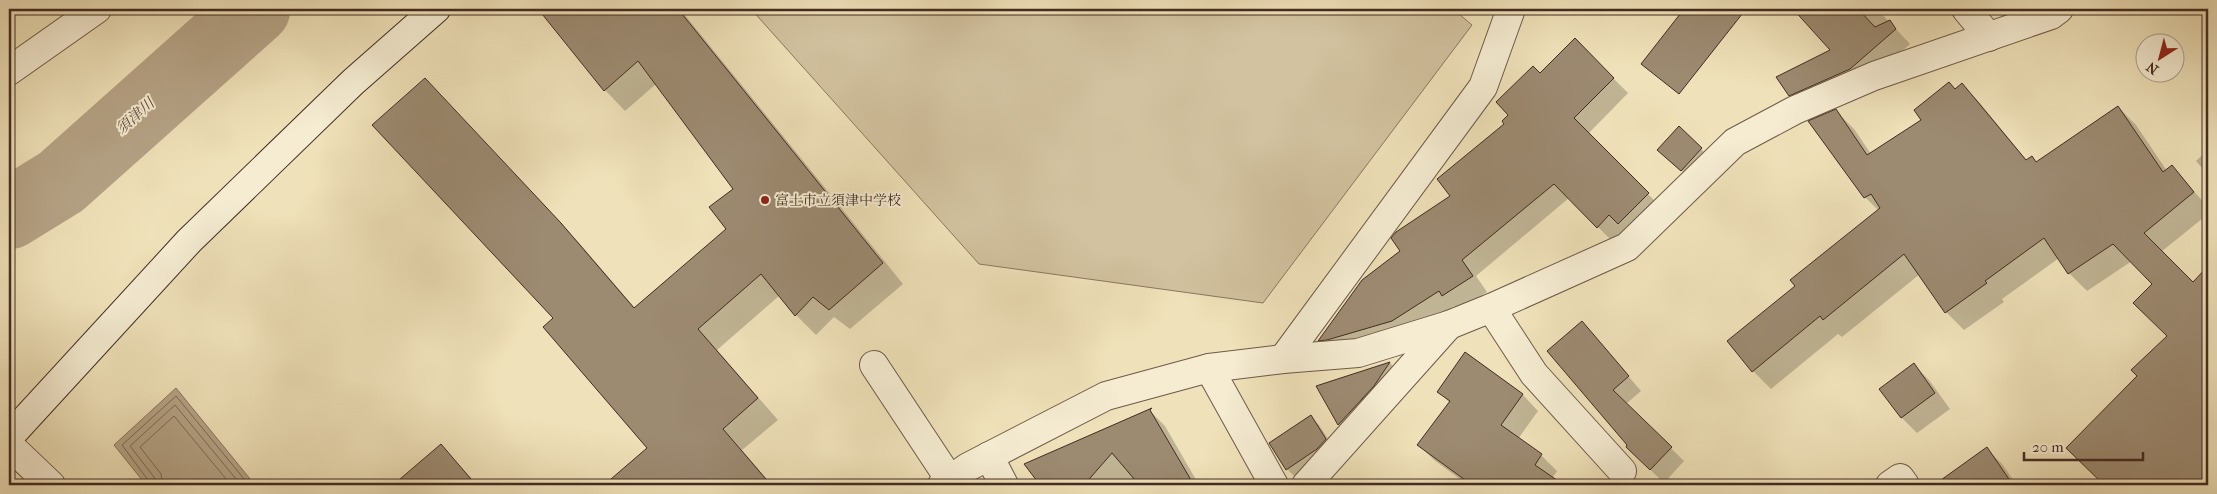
<svg xmlns="http://www.w3.org/2000/svg" width="2217" height="494" viewBox="0 0 2217 494" font-family="'IM FELL French Canon','Noto Serif JP',serif">
<rect width="100%" height="100%" fill="#efe1b9"/>
<filter id="stains"><feTurbulence type="fractalNoise" baseFrequency=".004" numOctaves="4"/><feColorMatrix values="0 0 0 0 .2 0 0 0 0 .09 0 0 0 0 .02 0 0 0 .5 -.17"/></filter>
<radialGradient id="worn" r=".72"><stop offset=".6" stop-color="#630" stop-opacity="0"/><stop offset="1" stop-color="#630" stop-opacity=".3"/></radialGradient>
<!-- green -->
<path fill="#d2c29f" stroke="#8a7760" d="M751,9H1453L1472,25L1263,303L979,264Z"/>
<!-- water -->
<path fill="#b5a386" stroke="#87735e" d="M176,388L255,485H146L114,445Z"/>
<!-- shadow -->
<g fill="#0003">
<path d="M540,9H680L903,284L850,329L834,317L816,335L796,315L780,295L717,350L778,420L742,450L772,485H606L649,448L554,318L425,79L581,245L635,308L728,229L734,189L656,84L625,111L605,90Z"/>
<path d="M1795,9H1877L1910,44L1864,84L1805,109L1790,95L1832,51Z"/>
<path d="M1995,9H2052L2014,29Z"/>
<path d="M1575,40L1628,93L1588,134L1663,209L1613,242L1569,198L1476,276L1487,292L1458,311L1454,306L1407,335L1334,355L1319,340L1452,196L1540,74Z"/>
<path d="M1962,85L1980,103L2027,161L2032,157L2037,163L2118,107L2136,125L2167,171L2172,167L2208,207V214L2161,252L2193,283L2200,276L2208,285V485H2105L2068,448L2139,376L2168,336L2154,284L2132,261L2087,291L2069,273L2059,258L2002,299L2004,302L1964,330L1946,312L1920,274L1842,337L1838,334L1771,389L1753,371L1797,286L1879,211L1865,197L1810,122L1836,111L1854,129L1871,154L1923,120Z"/>
<path d="M1701,149L1709,157L1690,178L1667,158Z"/>
<path d="M2208,150V175L2196,161Z"/>
<path d="M1595,337L1641,391L1626,404L1684,461L1664,483L1627,447L1629,445Z"/>
<path d="M1465,354L1523,395L1538,411L1518,439L1541,455L1557,471L1551,480L1556,485H1468L1434,460L1419,445L1450,403L1438,391Z"/>
<path d="M1390,363L1405,378L1355,440L1339,425L1318,387Z"/>
<path d="M1914,365L1929,380L1950,409L1917,433L1902,418L1881,389Z"/>
<path d="M1149,410L1165,426L1199,485H1042L1026,464Z"/>
<path d="M1311,417L1319,425L1334,448L1295,477L1287,469Z"/>
<path d="M441,446L478,485H395Z"/>
<path d="M1987,449L2002,464L2017,485H1952L1947,478Z"/>
</g>
<g fill="none" stroke-linecap="round" stroke-linejoin="round">
<!-- shore -->
<g stroke="#7c6854" stroke-width="1">
<path d="M149,485L148,480L122,445L176,396L249,485"/>
<path d="M156,485L154,477L130,446L175,405L241,485"/>
<path d="M163,485L161,474L140,447L174,416L231,485"/>
</g>
<!-- river -->
<path stroke="#b5a386" stroke-width="71" d="M9,214L61,182L255,9"/>
</g>
<!-- building -->
<g fill="#9c8a71" stroke="#432c22">
<path d="M538,9H678L883,263L829,310L813,297L795,316L761,274L698,329L758,398L723,429L771,485H604L647,448L543,327L553,318L372,125L425,78L561,223L634,308L726,229L709,207L733,189L638,61L604,91Z"/>
<path d="M1684,9H1746L1679,94L1641,64Z"/>
<path d="M1793,9H1858L1875,27L1890,20L1896,29L1850,69L1789,96L1776,77L1830,50Z"/>
<path d="M1575,38L1614,78L1574,118L1649,193L1618,224L1609,215L1597,228L1554,184L1462,260L1473,276L1442,296L1439,291L1392,321L1327,340L1318,341L1362,280L1400,251L1391,238L1396,232L1450,196L1437,179L1504,124L1502,121L1508,115L1496,102L1533,66L1540,73Z"/>
<path d="M1949,82L1955,89L1962,83L2026,160L2032,156L2036,162L2118,106L2163,172L2172,165L2194,192L2144,233L2193,282L2208,266V485H2104L2066,448L2137,376L2131,370L2167,336L2133,303L2152,284L2113,244L2068,274L2044,238L1985,281L1987,283L1945,313L1904,254L1823,320L1820,316L1752,372L1727,341L1795,286L1790,280L1880,208L1871,194L1864,198L1808,121L1836,109L1867,155L1921,120L1914,110Z"/>
<path d="M1679,126L1702,148L1681,171L1657,150Z"/>
<path d="M1582,321L1629,376L1613,390L1672,447L1650,470L1626,447L1627,445L1547,351Z"/>
<path d="M1465,352L1523,394L1501,425L1542,454L1535,465L1564,485H1472L1417,445L1450,401L1437,392Z"/>
<path d="M1390,362L1374,386L1338,425L1316,386Z"/>
<path d="M1914,363L1935,393L1901,418L1879,389Z"/>
<path d="M1152,408L1150,410L1191,480H1135L1112,453L1084,485H1040L1024,464Z"/>
<path d="M1311,415L1326,439L1317,449L1286,470L1269,443Z"/>
<path d="M441,444L476,485H393Z"/>
<path d="M1987,447L2013,485H1934Z"/>
</g>
<g fill="none" stroke-linecap="round" stroke-linejoin="round">
<defs>
<g id="street">
<path d="M1966,9L1989,37"/>
<path d="M9,71L97,9"/>
<path d="M1491,308L1534,374L1622,471"/>
<path d="M1283,359L1483,87L1511,9"/>
<path d="M874,365L950,480"/>
<path d="M1209,368L1274,485"/>
<path d="M9,445L51,485"/>
<path d="M989,456L1004,485"/>
<path d="M942,485L968,467L1106,396L1209,368L1283,359L1358,353L1449,325L1491,308L1627,247L1735,142L1795,110L1874,76L2051,15L2059,9"/>
<path d="M1306,485L1449,325"/>
<path d="M1890,485L1900,478L1905,485"/>
</g>
<path id="secondary" d="M9,437L189,241L353,82L436,9"/>
</defs>
<!-- street casing -->
<use href="#street" stroke="#6e5948" stroke-width="30"/>
<!-- secondary casing -->
<use href="#secondary" stroke="#432c22" stroke-width="30"/>
<!-- street -->
<use href="#street" stroke="#f5ecd2" stroke-width="28"/>
<!-- secondary -->
<use href="#secondary" stroke="#f5ecd2" stroke-width="28"/>
</g>
<!-- markers -->
<circle fill="#8f2418" stroke="#f5ecd2" stroke-width="2" cx="765" cy="200" r="5"/>
<g text-anchor="middle" stroke-width="4" stroke-linejoin="round" paint-order="stroke">
<!-- poi labels -->
<g font-size="14" fill="#432c22" stroke="#f5ecd2" text-anchor="start">
<text x="775" y="205">富士市立須津中学校</text>
</g>
<!-- water labels -->
<g font-size="15" font-style="italic" fill="#604a3b" stroke="#f5ecd2">
<text transform="translate(135 116) rotate(-42)" y="5">須津川</text>
</g>
</g>
<!-- margin -->
<rect width="2217" height="494" fill="none" stroke="#efe1b9" stroke-width="30"/>
<rect x="10" y="10" width="2197" height="474" fill="none" stroke="#432c22" stroke-width="2.5"/>
<rect x="15" y="15" width="2187" height="464" fill="none" stroke="#432c22"/>
<!-- north arrow -->
<g transform="translate(2160 58) rotate(216)"><circle r="24" fill="#f5ecd2" stroke="#ae9f8c"/>
<path d="M0-4L9 19L0 12L-9 19Z" fill="#8f2418"/>
<text y="-8" font-size="14" font-weight="bold" text-anchor="middle" fill="#432c22">N</text>
</g>
<!-- scale -->
<path d="M2024 452v8h119v-8" fill="none" stroke="#432c22" stroke-width="2.5"/>
<text x="2032" y="452" font-size="15" fill="#432c22" stroke="#f5ecd2" stroke-width="4" paint-order="stroke">20 m</text>
<rect width="100%" height="100%" filter="url(#stains)"/>
<rect width="100%" height="100%" fill="url(#worn)"/>
</svg>
